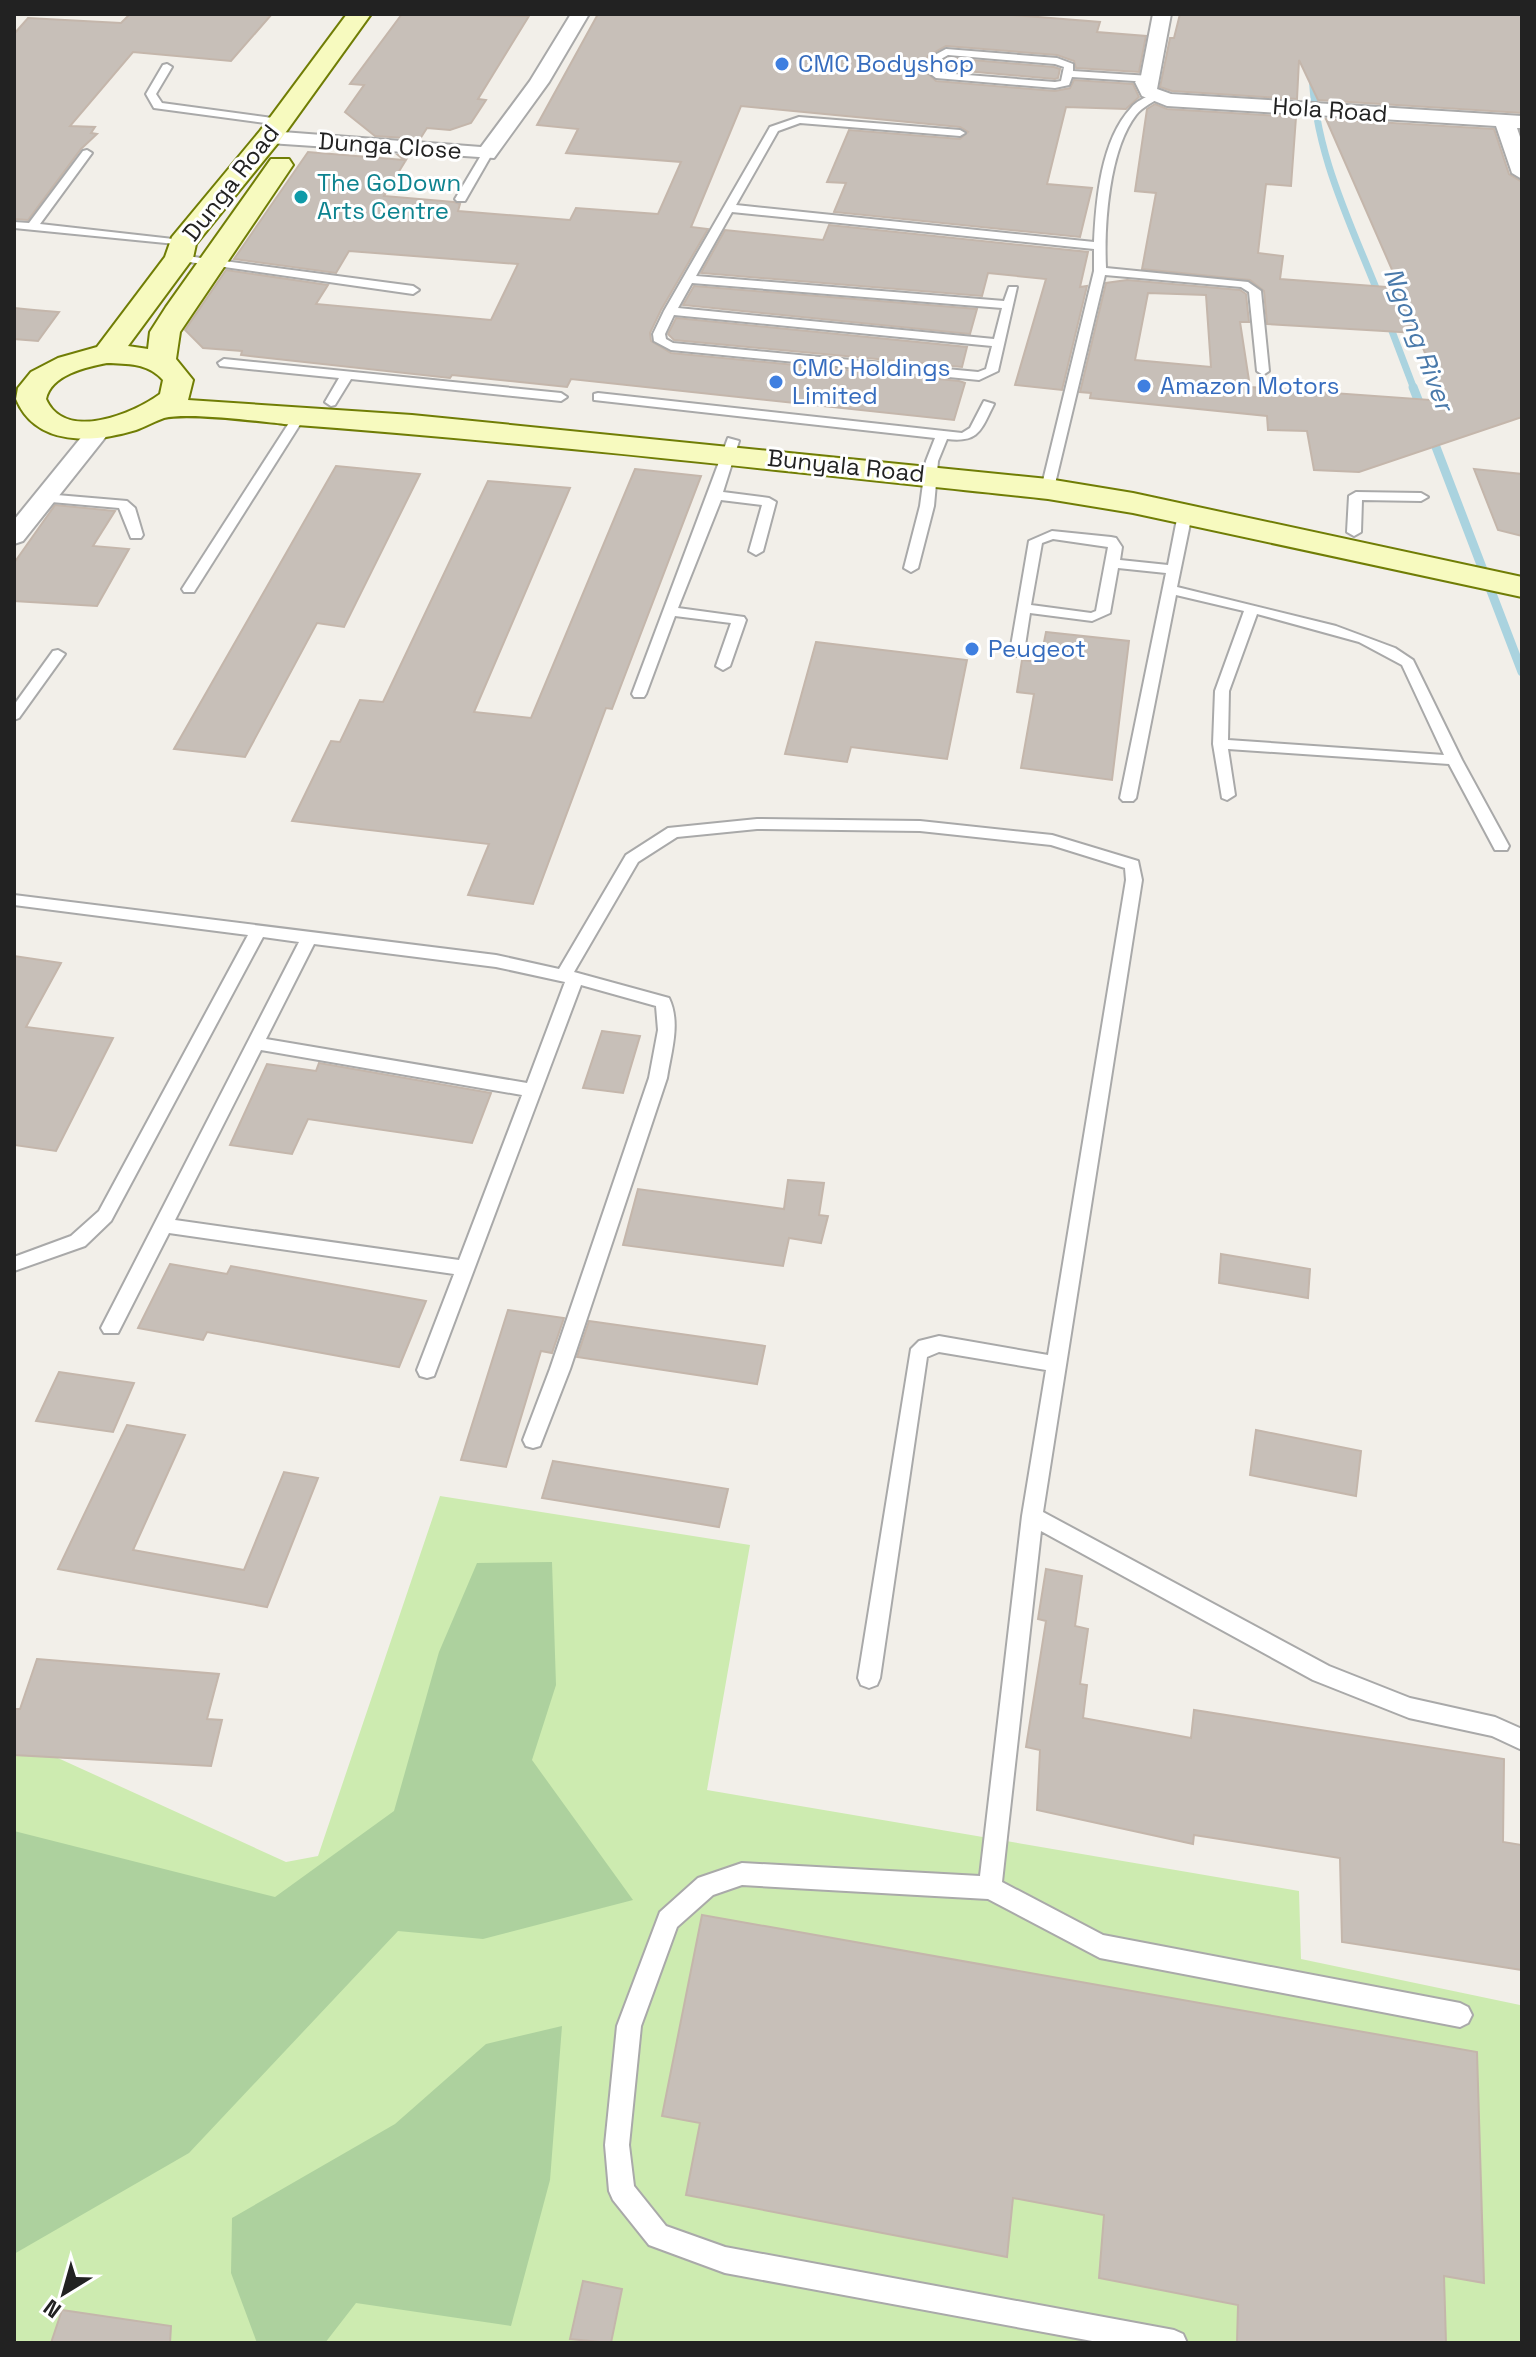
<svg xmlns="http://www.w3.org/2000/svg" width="1536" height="2357" viewBox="0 0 1536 2357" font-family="'Space Grotesk',sans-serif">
<rect width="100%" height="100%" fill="#f2efe9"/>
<!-- grass -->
<path fill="#cdebb0" d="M440,1496L750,1545L707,1790L1299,1891L1301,1959L1520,2005L1522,2343H14V1738L286,1862L318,1856Z"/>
<!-- forest -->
<g fill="#add19e">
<path d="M552,1562L556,1685L532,1760L633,1900L483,1939L398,1931L189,2153L14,2254V1831L275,1897L394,1811L439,1652L477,1563Z"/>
<path d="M562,2026L550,2180L511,2326L356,2303L325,2343H257L231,2273L232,2218L395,2124L486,2044Z"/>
</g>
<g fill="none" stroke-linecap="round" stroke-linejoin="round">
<!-- stream-far1 -->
<g stroke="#aad3df" stroke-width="7">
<path d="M1312,71C1314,152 1351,224 1380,298"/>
<path d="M1387,318L1414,389"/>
</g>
<!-- stream -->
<g stroke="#aad3df" stroke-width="9">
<path d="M1413,387L1422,410"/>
<path d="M1431,434L1522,672"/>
</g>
</g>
<!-- building -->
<g fill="#c7bfb8" stroke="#c4b6ab" stroke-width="2" fill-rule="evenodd">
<path d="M130,14H272L231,61L133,52L70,126L95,127L91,133L97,134L81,149L28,220L14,219V34L28,18L121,23Z"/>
<path d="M402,14L529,16L478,99L486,100L471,123L450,130L427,128L420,139L375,136L345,112L364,85L350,84Z"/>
<path d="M598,14H1000L1100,22L1097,32L1146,36L1139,72L1076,68L1074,61L1057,55L946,46L928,56L925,71L936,81L1055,91L1070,88L1074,80L1133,84L1139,97L1126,109L1066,107L1047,184L1092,188L1080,237L834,212L846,183L827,182L849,130L960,139L968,132L960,127L741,106L691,227L708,229L661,310L650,333L651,341L671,353L959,381L965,383L954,420L571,379L567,387L452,375L450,378L241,355L242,351L203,348L185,330L226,270L328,285L316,304L491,320L518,264L349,251L336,273L234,259L308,152L404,160L398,155H409L384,196L454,202L460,204L458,211L570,220L576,208L658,214L681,162L566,153L578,129L537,125Z"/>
<path d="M1180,14H1522V113L1318,100L1299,60L1297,99L1172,91L1160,87L1170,38H1174Z"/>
<path d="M949,58L1054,67L1060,69L1058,78L1055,79L942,69Z"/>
<path d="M1155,104L1167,109L1296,117L1291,186L1266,184L1258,253L1283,256L1280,279L1400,288L1326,119L1494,129L1509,174L1522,182V417L1359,472L1314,470L1307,431L1268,430L1267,416L1090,398L1091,393L1080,392L1106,283L1127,280L1240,290L1246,294L1249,322H1240L1250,387L1444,401L1417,333L1267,324L1264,291L1250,280L1142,269L1156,193L1135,191L1147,109ZM1148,293L1206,295L1211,367L1135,360Z"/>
<path d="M829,225L1088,252L1080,287L1087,286L1062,390L1015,385L1046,279L988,273L982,296L701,273L725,230L823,240Z"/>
<path d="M694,286L977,309L970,334L683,305Z"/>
<path d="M14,308L34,310L59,312L38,341L14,339Z"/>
<path d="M676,318L967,347L962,367L674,340L668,334Z"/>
<path d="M336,466L420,474L344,627L317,623L245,757L174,749Z"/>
<path d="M635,469L701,476L612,709L606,708L533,904L468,895L489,844L292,821L331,741L340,742L360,700L383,702L488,481L570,488L474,712L531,718Z"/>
<path d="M1474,469L1522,474V536L1498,530Z"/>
<path d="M55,505L115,511L93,546L129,549L97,606L14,601V563Z"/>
<path d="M1046,632L1129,641L1112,780L1021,768L1034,694L1017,692L1022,660L1040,662Z"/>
<path d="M816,642L967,660L947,759L851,747L847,762L785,754Z"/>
<path d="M14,956L61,963L26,1027L113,1038L56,1151L14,1145Z"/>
<path d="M602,1031L640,1036L623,1093L583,1088Z"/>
<path d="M319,1063L491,1093L472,1143L308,1119L292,1154L230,1145L267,1064L316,1071Z"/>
<path d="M788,1180L824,1183L819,1215L828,1216L821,1243L789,1238L783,1266L623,1245L638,1189L784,1209Z"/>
<path d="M1221,1254L1310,1269L1308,1298L1219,1283Z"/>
<path d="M170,1264L227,1274L231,1266L426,1301L399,1367L207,1332L203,1340L138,1328Z"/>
<path d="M508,1310L564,1318L552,1353L541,1351L506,1467L461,1460Z"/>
<path d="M589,1321L765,1346L757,1384L577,1357Z"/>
<path d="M59,1372L134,1383L113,1432L36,1421Z"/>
<path d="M127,1425L185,1435L133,1550L244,1570L284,1472L318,1478L267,1607L58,1569Z"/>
<path d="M1256,1430L1361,1451L1356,1496L1250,1475Z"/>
<path d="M553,1461L728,1489L719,1527L542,1498Z"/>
<path d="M1046,1569L1082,1576L1075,1626L1088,1629L1080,1684L1087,1685L1083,1718L1191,1738L1194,1710L1504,1759L1503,1842L1522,1845V1970L1342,1942L1340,1858L1194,1835L1193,1844L1037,1810L1040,1750L1026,1747L1046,1621L1038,1619Z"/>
<path d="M37,1659L219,1674L207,1719L222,1720L211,1766L14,1755V1709H20Z"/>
<path d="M702,1915L1477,2052L1484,2283L1444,2276L1446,2343H1237L1238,2305L1099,2278L1104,2215L1013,2198L1007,2257L686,2195L700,2123L662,2116Z"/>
<path d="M583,2281L622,2289L611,2343L570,2339Z"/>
<path d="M62,2310L171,2326L170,2343H51Z"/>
</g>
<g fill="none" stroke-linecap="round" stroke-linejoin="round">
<defs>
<g id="lane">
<path d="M946,49L1057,58L1073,64V71L1150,76L1155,79L1150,82L1072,77L1069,85L1055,88L936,78L928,72L931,57ZM948,55L1055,64L1064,67L1061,81L1055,82L942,73L938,71L941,59Z"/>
<path d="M167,64L172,67L156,94L162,103L280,119L285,122L280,125L154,108L146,94L163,65Z"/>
<path d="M1152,94L1161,96C1153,103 1143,106 1136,115C1109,150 1104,224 1106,268L1248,282L1261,291L1269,371L1263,375L1257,371L1249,292L1241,287L1105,275L1053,492L1041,489L1094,271V249L732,212L696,276L1004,301L1009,287H1017L998,371L979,380L671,350L654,341L653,334L664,311L770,127L799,117L960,130L965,133L960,136L800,123L778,131L736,205L1094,242C1096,200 1101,140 1131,108C1136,101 1145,98 1152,94ZM692,283L1002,308L994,339L678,308ZM674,315L992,346L986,369L978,372L673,343L666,339L665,334Z"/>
<path d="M87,150L92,153L40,224L182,240L186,241V245L14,228V222L29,223L83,151Z"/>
<path d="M483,152L492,154L465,201H457L455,199Z"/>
<path d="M179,255L413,286L419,290L413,294L175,260V256Z"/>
<path d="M224,359L561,393L567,397L561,401L351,379L335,405L331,406L325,402L339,378L220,366L218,363Z"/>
<path d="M598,393L962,433L970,428L984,401L994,404C981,430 979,443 947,439L938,461L934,506L918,568L911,572L904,568L920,506L926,461L935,438L594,400V394Z"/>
<path d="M296,412L306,415L194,592H184L182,589Z"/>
<path d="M728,438L739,441L723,492L769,498L776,502L763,551L756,555L749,551L762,505L721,500L678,608L744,617L746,620L730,666L723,670L716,666L731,623L675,616L646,694L644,697H634L632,694Z"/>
<path d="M1356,492L1421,493L1428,497L1421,501L1362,500L1361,532L1354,536L1347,532L1349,496Z"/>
<path d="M45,494L127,501L135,508L143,535L141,538H131L119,508L40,501V495Z"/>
<path d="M1185,510L1192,514L1177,587L1336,626L1395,648L1413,660L1462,760L1509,846L1507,850H1495L1449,764L1228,749L1235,795L1227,800L1222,798L1213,744L1215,691L1244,611L1176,595L1136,798L1133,801H1123L1120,798L1166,573L1118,568L1110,613L1092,621L1030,613L1024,652L1017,656L1010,652L1029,541L1052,531L1111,537L1116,538L1122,547L1120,560L1168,565L1178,514ZM1053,539L1108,547L1096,611L1091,613L1031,605L1042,543ZM1257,614L1359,642L1402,665L1444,755L1228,740L1229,691Z"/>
<path d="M58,650L65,654L19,718L14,720V705L53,651Z"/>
<path d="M757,819L920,821L1052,835L1138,861L1142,880L1043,1512L1329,1666L1410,1698L1495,1717L1522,1729V1750L1492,1736L1409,1718L1313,1680L1041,1531L1002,1882L1103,1935L1460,2003L1468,2007L1472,2015L1468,2023L1460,2027L1100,1958L988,1899L742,1885L713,1895L677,1927L641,2026L629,2145L634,2186L666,2226L725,2247L1174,2330L1183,2334L1187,2343H1103L725,2273L649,2245L613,2200L609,2191L605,2145L617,2026L660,1912L698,1878L742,1863L980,1876L1022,1516L1046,1370L939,1352L927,1357L880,1678L877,1685L869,1688L861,1685L858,1678L911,1349L919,1341L939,1336L1048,1355L1126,880L1125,868L1051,845L920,831L757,829L677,837L638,862L574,972L669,998C681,1023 671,1052 667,1078L570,1369L540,1446L533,1448L526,1446L523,1440L550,1369L649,1078L658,1030L656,1006L581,985L434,1376L427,1378L420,1376L417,1370L454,1274L169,1233L118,1333H104L101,1328L299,942L263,937L111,1221L85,1246L14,1271V1257L71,1236L99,1211L248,935L14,905V895L496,955L559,969L626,855L668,828ZM314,944L496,967L565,982L527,1083L266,1039ZM261,1050L522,1095L459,1260L175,1220Z"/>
</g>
<g id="street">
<path d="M571,14H589L549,82L494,158L269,143L259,137L269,131L481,147L530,81Z"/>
<path d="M1153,14H1171L1157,89L1171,94L1522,116V128H1517L1522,143V179L1512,173L1496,126L1167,106L1142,96L1135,82L1141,76Z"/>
<path d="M100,422L108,424L112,429L108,434L23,541L14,544V520L92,424Z"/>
</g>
<path id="secondary" d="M347,14H371L278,143L196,244L193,258L128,346L148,349L150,332L166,307L271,159H289L293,165L180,332L176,359L193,380L188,400L412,415L1048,479L1133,493L1522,577V597L1133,513L1048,499C794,472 539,443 284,424C257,421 188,412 164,418C155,421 145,427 136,430C93,443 36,447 16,399L18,388L31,372L58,358L97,347L165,257L172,237L260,131ZM107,363C128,364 148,363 163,380L160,394C133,414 65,442 46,399C51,375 86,367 107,363Z"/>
</defs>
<!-- lane casing -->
<use href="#lane" stroke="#a9a9a9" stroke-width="4"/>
<!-- street casing -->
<use href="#street" stroke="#a9a9a9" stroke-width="4"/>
<!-- secondary casing -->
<use href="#secondary" stroke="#707d05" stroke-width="4"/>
<!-- lane -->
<use href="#lane" fill="#fff" fill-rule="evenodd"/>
<!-- street -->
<use href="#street" fill="#fff" fill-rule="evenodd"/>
<!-- secondary -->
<use href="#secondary" fill="#f7fabf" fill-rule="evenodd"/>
</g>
<!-- markers -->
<g fill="#3f7fe0" stroke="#fff" stroke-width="3">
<circle cx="782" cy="64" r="8"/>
<circle cx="776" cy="382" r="8"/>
<circle cx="1144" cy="386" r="8"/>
<circle cx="972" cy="649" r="8"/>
</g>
<circle fill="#0f9aa8" stroke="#fff" stroke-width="3" cx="301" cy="197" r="8"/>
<g text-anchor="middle" stroke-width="6" stroke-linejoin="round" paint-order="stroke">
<!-- far-shop labels -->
<g font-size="24" fill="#366cbe" stroke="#fff" text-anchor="start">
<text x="798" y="72">CMC Bodyshop</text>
<text x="792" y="376">CMC Holdings<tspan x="792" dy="28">Limited</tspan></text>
<text x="1160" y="394">Amazon Motors</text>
<text x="988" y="657">Peugeot</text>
</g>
<!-- far-street labels -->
<g font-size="24" fill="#222" stroke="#fff">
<text transform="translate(1330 110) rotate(4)" y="8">Hola Road</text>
<text transform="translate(390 146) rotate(4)" y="8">Dunga Close</text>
<text transform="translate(231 183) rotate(-52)" y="8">Dunga Road</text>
<text transform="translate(846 466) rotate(6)" y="8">Bunyala Road</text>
</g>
<!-- far-culture labels -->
<g font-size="24" fill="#0d838f" stroke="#fff" text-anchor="start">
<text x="317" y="191">The GoDown<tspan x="317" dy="28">Arts Centre</tspan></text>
</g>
<!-- far-water labels -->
<g font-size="26" font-style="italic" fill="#4a7aab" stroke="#fff">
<text transform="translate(1419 339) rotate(69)" y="9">Ngong River</text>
</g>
</g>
<!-- border -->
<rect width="1536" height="2357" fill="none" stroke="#222222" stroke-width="32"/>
<!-- north arrow -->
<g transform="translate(64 2293) rotate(217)" stroke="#ffffff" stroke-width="6" paint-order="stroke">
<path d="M0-6L14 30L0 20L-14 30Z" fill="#222222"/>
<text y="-12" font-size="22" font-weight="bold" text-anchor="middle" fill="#222222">N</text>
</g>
</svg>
